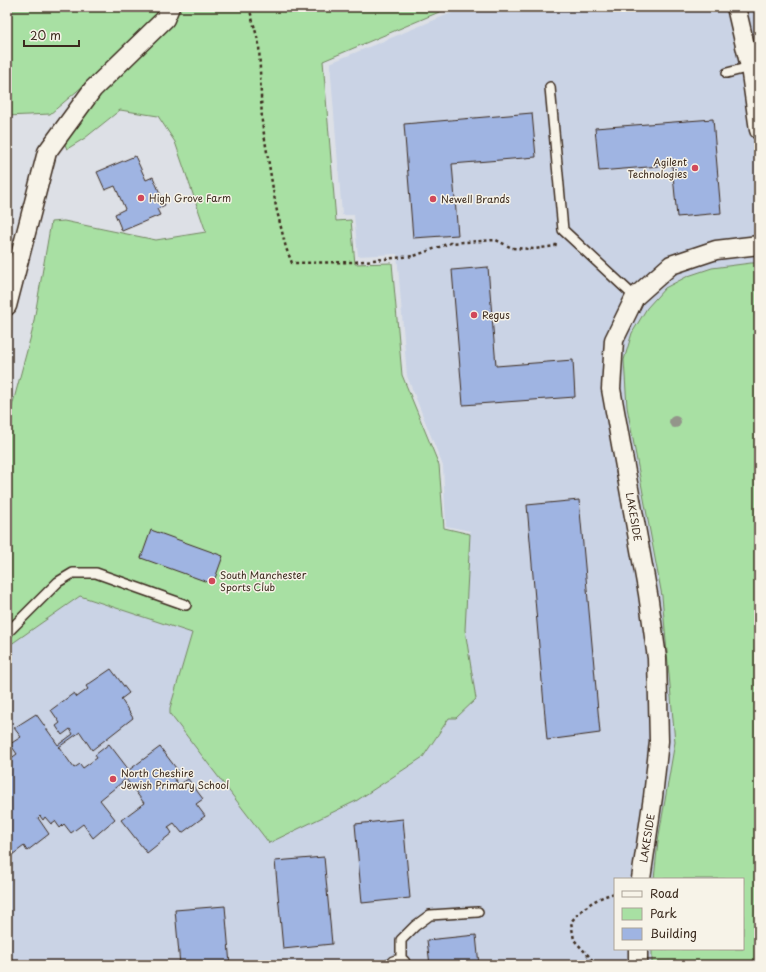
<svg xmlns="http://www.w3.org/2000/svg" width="766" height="972" viewBox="0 0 766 972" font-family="'Playpen Sans',sans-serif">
<rect width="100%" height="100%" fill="#dde0e6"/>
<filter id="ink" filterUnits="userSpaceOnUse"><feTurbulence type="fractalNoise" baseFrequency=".025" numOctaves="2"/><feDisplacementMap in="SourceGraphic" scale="8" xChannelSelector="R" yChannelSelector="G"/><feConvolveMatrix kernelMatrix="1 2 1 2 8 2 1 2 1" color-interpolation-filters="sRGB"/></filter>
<g filter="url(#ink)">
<!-- built -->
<path fill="#cad3e5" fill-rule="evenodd" d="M466,7H759V965H7V647L80,596L192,633L170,708V714L423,757L449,718L476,699L464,626L470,531L446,526L443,466L407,376L397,254L358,256L354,215H342L330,63ZM615,879H743V949H615Z"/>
<!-- green -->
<g fill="#a8e0a3" stroke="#728560">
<path d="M7,7H168L96,75L50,114L7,116Z"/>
<path d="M174,7H451L323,61L336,221L351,220L355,264L392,263L402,375L439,465L444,528L470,534L465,630L476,699L456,718H449L423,757L356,801L269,843L170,714V708L192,633L80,596L7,647V425L32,332L51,222L64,221L156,240L206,232L175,142L158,116L120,110L85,138L67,149L63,140L96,90Z"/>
<path d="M751,263H759V965H652V949H743V879H654L658,841L675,742L662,596L627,407L624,360L632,333L647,308L665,288L688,276L712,268Z"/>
</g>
<!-- building -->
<g fill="#9fb4e2" stroke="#3b2a1e">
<path d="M532,113L536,157L452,164L458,235L413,238L404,124Z"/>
<path d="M713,119L721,213L677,217L672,165L599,171L595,128Z"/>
<path d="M135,156L146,180L153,177L165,205L157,209L160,215L122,231L115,214L125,209L115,186L105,190L97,172Z"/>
<path d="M488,267L496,366L573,360L575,397L463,405L452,270Z"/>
<path d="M579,500L600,733L547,740L527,505Z"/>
<path d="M151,530L223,556L213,584L141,558Z"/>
<path d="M111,669L129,693L121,699L133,718L92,750L80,732L59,747L74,768L80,764L83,768L97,758L95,755L109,744L129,770L160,747L179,772L173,777L179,785L188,779L203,799L196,804L205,816L182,833L174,823L168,827L172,833L147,853L121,820L144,803L126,779L100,800L115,819L93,838L83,824L71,833L64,824L60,828L55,821L51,824L45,817L43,820L40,816L38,818L49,834L27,851L24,846L12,855L7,848V761L17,754L10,744L21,737L14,728L36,714L58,745L73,734L70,729L62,735L56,726L60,723L51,710L74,693L77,697L88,689L86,686Z"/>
<path d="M403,819L410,898L362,903L355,824Z"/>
<path d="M324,857L332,944L283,949L275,861Z"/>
<path d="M225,906L230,965H180L175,910Z"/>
<path d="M476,935L479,965H430L427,940Z"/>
</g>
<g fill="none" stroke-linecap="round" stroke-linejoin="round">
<defs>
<g id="service">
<path d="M727,73L750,67"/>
<path d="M550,87L563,230L635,297"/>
<path d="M7,633L58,582L73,573H96L186,605"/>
<path d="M401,965V940L415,926L430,915L478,912"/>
</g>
<g id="minor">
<path d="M736,7L750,67L759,130"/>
<path d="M7,306L47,152L93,89L165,19L170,7"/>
<path d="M641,879L653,797L659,741L657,658L648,594L611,389L614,340L635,297L671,265L716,250L759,245"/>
<path d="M395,965L401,964"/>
<path d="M638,965V949"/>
</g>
</defs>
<!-- service casing -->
<use href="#service" stroke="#3b2a1e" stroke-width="12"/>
<!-- minor casing -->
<use href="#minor" stroke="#3b2a1e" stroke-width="21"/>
<!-- path -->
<g stroke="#3b2a1e" stroke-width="2.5" stroke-dasharray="3 3" stroke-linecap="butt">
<path d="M249,7L259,44L262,122L276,207L286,248L292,263L354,262L414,256L450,243L496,240L512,248L534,249L555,246L557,242"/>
<path d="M597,965L574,940L571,922C584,906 596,898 615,893"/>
</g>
<!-- service -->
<use href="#service" stroke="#f7f3e8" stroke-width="9"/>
<!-- minor -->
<use href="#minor" stroke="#f7f3e8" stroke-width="18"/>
</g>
<!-- trees -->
<circle fill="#93958a" cx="675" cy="422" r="6"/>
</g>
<!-- markers -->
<g fill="#d1495b" stroke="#f7f3e8" stroke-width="1.5">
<circle cx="695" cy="168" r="4"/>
<circle cx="141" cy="198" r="4"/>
<circle cx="433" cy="199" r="4"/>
<circle cx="474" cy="315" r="4"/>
<circle cx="212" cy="581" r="4"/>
<circle cx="113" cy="779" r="4"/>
</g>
<g text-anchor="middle" stroke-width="3" stroke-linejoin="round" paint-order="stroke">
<!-- poi labels -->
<g font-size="10" fill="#3b2a1e" stroke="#f7f3e8" text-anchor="start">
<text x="687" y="166" text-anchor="end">Agilent<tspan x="687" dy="12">Technologies</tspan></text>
<text x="149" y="202">High Grove Farm</text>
<text x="441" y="203">Newell Brands</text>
<text x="482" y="319">Regus</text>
<text x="220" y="579">South Manchester<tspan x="220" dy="12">Sports Club</tspan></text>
<text x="121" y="777">North Cheshire<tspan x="121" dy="12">Jewish Primary School</tspan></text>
</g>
<!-- street labels -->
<g font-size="10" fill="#3b2a1e" stroke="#f7f3e8">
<text transform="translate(634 517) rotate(80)" y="4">LAKESIDE</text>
<text transform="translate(647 838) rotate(-81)" y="4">LAKESIDE</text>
</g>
</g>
<!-- margin -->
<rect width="766" height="972" fill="none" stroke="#f7f3e8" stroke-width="24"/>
<rect x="12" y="12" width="742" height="948" fill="none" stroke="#3b2a1e" stroke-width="1.5" filter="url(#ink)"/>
<!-- legend -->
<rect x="614" y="878" width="130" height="72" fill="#f7f3e8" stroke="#aca397"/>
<rect x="622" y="891" width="20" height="6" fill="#f7f3e8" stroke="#aca397"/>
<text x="650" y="898" font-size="12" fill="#3b2a1e">Road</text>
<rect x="622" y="908" width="20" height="12" fill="#a8e0a3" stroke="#aca397"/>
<text x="650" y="918" font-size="12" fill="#3b2a1e">Park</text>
<rect x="622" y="928" width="20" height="12" fill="#9fb4e2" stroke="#aca397"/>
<text x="650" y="938" font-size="12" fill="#3b2a1e">Building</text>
<!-- scale -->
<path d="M24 40v6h55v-6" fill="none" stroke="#3b2a1e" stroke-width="2"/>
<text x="30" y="40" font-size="12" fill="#3b2a1e" stroke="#f7f3e8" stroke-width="3" paint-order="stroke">20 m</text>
</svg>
